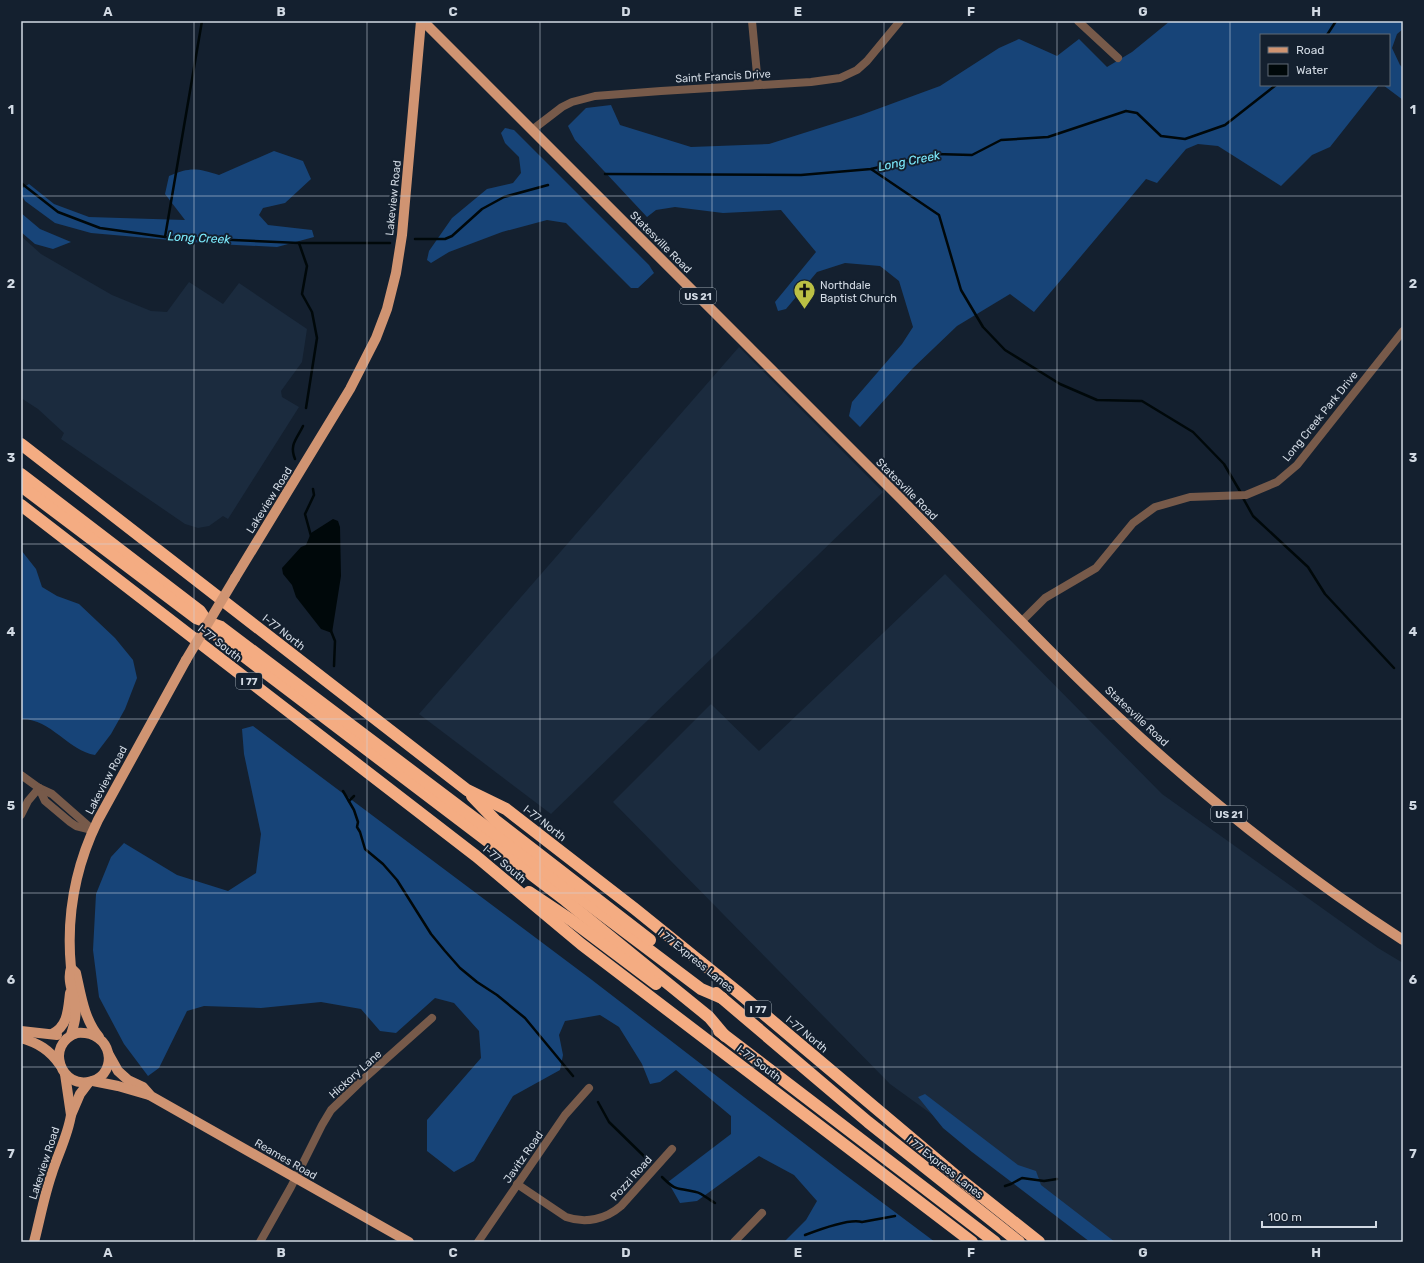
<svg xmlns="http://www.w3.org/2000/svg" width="1424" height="1263" viewBox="0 0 1424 1263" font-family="Rubik,sans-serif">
<rect width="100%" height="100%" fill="#14202f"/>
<!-- built -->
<g fill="#1b2b3e">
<path d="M21,236L41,254L112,295L151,311L167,312L189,282L223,304L239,283L307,329L302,362L281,391L282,397L299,407L228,519L223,516L209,526L198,528L185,524L61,439L64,433L38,409L21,398Z"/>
<path d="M739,347L883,492L551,814L419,714Z"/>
<path d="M945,574L1162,794L1378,948L1403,963V1242H1108L890,1084L613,802L711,704L759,751Z"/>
</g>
<!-- forest -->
<g fill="#174478">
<path d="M1170,21H1403V29L1397,34L1392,48L1400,65L1403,68V100L1383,85H1389V35H1261V85H1379L1330,147L1312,155L1281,186L1218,146L1198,144L1186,149L1157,183L1146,179L1034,312L1010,294L957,326L912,369L860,427L849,416L852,402L902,344L913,327L899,281L880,266L845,263L817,272L786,309L778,311L775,302L816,252L781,210L723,213L675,207L656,210L647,217L575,140L568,126L586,108L611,105L620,125L691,147L769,144L861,115L940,86L999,48L1019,39L1057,56L1079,39L1107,67L1132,52Z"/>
<path d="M505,128L514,130L649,265L654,273L638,288H631L566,223L547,220L502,232L449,252L431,263L427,260L429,251L452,218L487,189L513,183L521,173L519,157L505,143L501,133Z"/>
<path d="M274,151L303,161L311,179L285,203L263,208L259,215L268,225L312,230L314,237L277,247L216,244L91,233L55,223L25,201L21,194V189L29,184L54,204L89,217L185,220L165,194L169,176C190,167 197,168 219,175Z"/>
<path d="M21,213L40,229L71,242L53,249L35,244L21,232Z"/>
<path d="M21,550L36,569L42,587L57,596L79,604L115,638L133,660L137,678L125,709L111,734L95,755C69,751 50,718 21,719Z"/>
<path d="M253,726L592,980L844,1174L935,1242H784L806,1220L817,1201L794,1175L759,1156L697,1201L680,1203L668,1182L731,1134V1116L676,1070L660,1082L650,1084L642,1064L619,1027L600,1015L565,1021L559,1035L563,1055L560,1070L513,1096L474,1161L454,1172L427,1151V1120L481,1058L479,1031L454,1003L435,998L396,1033L380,1031L361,1009L321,1002L261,1008L204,1006L187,1011L159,1068L148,1076L124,1044L99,997L93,950L96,894L111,857L124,843L177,875L228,891L256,873L261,834L244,754L242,729Z"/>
<path d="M925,1094L1018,1165L1036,1171L1041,1185L1115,1242H1090L972,1152L943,1128L918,1097Z"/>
</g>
<!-- water -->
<path fill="#00080a" d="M333,519L338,521L340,527L341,576L332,633L321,629L296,597L292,585L283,574L282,568L301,547L306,545L311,533Z"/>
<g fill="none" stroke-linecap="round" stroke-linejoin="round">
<!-- stream -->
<g stroke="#00080a" stroke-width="2.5">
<path d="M1327,35L1336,21"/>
<path d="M871,169L939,215L961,290L983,327L1005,350L1060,384L1097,400L1142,401L1193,432L1224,464L1241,493"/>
<path d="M605,174L801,175L871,169L935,154L972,155L1001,140L1048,137L1126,111L1137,113L1161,136L1185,139L1225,125L1276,85"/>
<path d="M21,183L58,212L100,228L165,237L299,243H390"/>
<path d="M165,237L202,21"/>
<path d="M415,239H445L452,236L482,209L504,197L548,185"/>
<path d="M299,243L307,266L302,294L312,312L317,338L306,408"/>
<path d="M295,459C289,444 297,439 303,426"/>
<path d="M1243,498L1253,516L1308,567L1325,594L1394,668"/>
<path d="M311,536L305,514L314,495L313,489"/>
<path d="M331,631L335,641L334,666"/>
<path d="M343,791L354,810L358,822L357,827L360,832L365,849L383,864L397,880L431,934L445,951L460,968L477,982L497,995L525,1018L573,1076"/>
<path d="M349,801L354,796"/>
<path d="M598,1102L609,1122L649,1161"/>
<path d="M662,1177C677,1192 676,1187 696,1192C702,1193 709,1200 715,1203"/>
<path d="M1005,1186L1011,1184L1022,1178L1044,1181L1057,1179"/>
<path d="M805,1235C818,1230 850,1218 862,1222L895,1216"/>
</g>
<!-- minor -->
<g stroke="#775a4a" stroke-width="8">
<path d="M752,21L758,85"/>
<path d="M1078,21L1118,58"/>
<path d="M532,130L562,107L572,102L595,96L661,91L811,82L840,78L857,70L867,61L900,21"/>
<path d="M1022,621L1045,598L1096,568L1133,523L1155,507L1190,497L1246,495L1277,482L1297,465L1403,331"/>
<path d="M21,775L39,788L52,794L93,830"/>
<path d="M39,788L45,801L70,822L76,826L92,830"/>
<path d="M21,815L28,801L39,788"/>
<path d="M517,1184L566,1217C586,1224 606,1219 621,1206L672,1149"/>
<path d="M260,1242L291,1187L322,1125L331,1110L359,1083L432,1018"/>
<path d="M478,1242L565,1115L589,1088"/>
<path d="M734,1242L762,1213"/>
</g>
<!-- major -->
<g stroke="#d09472" stroke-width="10">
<path d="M423,21C582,180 742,339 901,499C980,579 1058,662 1141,738C1223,812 1310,880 1403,940"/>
<path d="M235,578L350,389L376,338L387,309L396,273L402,235L421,21"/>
<path d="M71,968L76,973C81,995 84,1019 99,1037"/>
<path d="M21,1031L57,1035"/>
<path d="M77,1033C113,1030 119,1073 92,1081C61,1091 44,1044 77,1033Z"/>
<path d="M52,1034C68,1026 68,1010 70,993"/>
<path d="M71,1035C74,1025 77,1015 75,1004C73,992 67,980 71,968C66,916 75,867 98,820L186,660"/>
<path d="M21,1038C38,1043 50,1050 60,1065"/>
<path d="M109,1055L118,1071L128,1080L143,1087L151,1096L409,1242"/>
<path d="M93,1081L118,1086L149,1095"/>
<path d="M71,1115L80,1094L89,1082"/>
<path d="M34,1242C40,1219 44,1196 52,1173C58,1154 68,1135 71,1115L65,1074"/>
</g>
<!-- highway -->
<g stroke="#f4ac82" stroke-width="12">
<path d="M21,444L467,790L506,809L635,909L739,993L961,1180L1039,1242"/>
<path d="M21,474L200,611L216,635L565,900L709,1017L725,1036"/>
<path d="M21,486L196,618L221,627L701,989L722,998"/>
<path d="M21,505L476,856L581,944L972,1242"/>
<path d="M472,796L495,820L650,940"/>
<path d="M529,892L571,920L656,984"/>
<path d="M716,993L868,1122L1019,1242"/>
<path d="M719,1031L995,1242"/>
</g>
<!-- major-bridge -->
<path stroke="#d09472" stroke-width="10" d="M186,660L235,578"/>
</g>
<!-- grid -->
<path fill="none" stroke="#d1d9e3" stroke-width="1" stroke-opacity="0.55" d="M194,21V1242M367,21V1242M540,21V1242M712,21V1242M884,21V1242M1057,21V1242M1230,21V1242M21,196H1403M21,370H1403M21,544H1403M21,719H1403M21,893H1403M21,1067H1403"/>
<!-- icons -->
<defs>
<symbol id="church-pin" viewBox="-11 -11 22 30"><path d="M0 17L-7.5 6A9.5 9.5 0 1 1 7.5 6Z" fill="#bbc044" stroke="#14202f"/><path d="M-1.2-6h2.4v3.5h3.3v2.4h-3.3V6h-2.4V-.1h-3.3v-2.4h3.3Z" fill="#111"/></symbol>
</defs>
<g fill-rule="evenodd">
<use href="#church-pin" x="792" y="278" width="25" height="34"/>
</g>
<g text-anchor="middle" stroke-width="4" stroke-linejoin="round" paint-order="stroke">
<!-- shield labels -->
<g fill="#14202f" stroke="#98a2ad" stroke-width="1">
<rect x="680" y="288" width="36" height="16" rx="3"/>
<rect x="236" y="673" width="26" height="16" rx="3"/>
<rect x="1211" y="806" width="36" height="16" rx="3"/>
<rect x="745" y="1001" width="26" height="16" rx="3"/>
</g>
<g font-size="10" font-weight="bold" fill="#d1d9e3">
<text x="698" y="300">US 21</text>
<text x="249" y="685">I 77</text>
<text x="1229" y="818">US 21</text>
<text x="758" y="1013">I 77</text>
</g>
<!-- street labels -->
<g font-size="11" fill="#d1d9e3" stroke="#14202f">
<text transform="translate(723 76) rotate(-3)" y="4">Saint Francis Drive</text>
<text transform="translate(393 198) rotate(-84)" y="4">Lakeview Road</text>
<text transform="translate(661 242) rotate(45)" y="4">Statesville Road</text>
<text transform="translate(1320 416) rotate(-51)" y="4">Long Creek Park Drive</text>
<text transform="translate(907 489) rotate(45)" y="4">Statesville Road</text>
<text transform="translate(269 500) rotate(-58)" y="4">Lakeview Road</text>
<text transform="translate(284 632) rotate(38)" y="4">I-77 North</text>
<text transform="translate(220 643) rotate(38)" y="4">I-77 South</text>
<text transform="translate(1137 716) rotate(43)" y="4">Statesville Road</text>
<text transform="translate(106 780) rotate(-62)" y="4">Lakeview Road</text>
<text transform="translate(545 823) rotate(38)" y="4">I-77 North</text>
<text transform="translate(505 864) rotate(40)" y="4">I-77 South</text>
<text transform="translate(696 960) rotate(39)" y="4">I 77 Express Lanes</text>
<text transform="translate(807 1034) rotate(40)" y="4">I-77 North</text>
<text transform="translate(759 1063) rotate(37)" y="4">I-77 South</text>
<text transform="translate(355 1074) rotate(-42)" y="4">Hickory Lane</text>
<text transform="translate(523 1157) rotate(-55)" y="4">Javitz Road</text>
<text transform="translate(286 1159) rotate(30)" y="4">Reames Road</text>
<text transform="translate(44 1163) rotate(-72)" y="4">Lakeview Road</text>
<text transform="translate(945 1167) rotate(38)" y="4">I 77 Express Lanes</text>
<text transform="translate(631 1178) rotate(-48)" y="4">Pozzi Road</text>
</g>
<!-- poi labels -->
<g font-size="11" fill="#d1d9e3" stroke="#14202f" text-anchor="start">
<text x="820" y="289">Northdale<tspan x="820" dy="13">Baptist Church</tspan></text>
</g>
<!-- water labels -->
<g font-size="12" font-style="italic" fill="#7dedff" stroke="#14202f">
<text transform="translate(909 161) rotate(-11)" y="4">Long Creek</text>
<text transform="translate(199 238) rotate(3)" y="4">Long Creek</text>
</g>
</g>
<!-- border -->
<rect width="1424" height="1263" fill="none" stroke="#14202f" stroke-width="44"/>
<!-- legend -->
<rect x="1260" y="34" width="130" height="52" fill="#14202f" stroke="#606a77"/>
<rect x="1268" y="47" width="20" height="6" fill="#d09472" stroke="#606a77"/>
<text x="1296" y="54" font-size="12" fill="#d1d9e3">Road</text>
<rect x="1268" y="64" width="20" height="12" fill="#00080a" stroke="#606a77"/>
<text x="1296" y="74" font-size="12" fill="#d1d9e3">Water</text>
<!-- scale -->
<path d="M1262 1221v6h114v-6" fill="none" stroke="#d1d9e3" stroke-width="2"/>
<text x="1268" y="1221" font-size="12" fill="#d1d9e3" stroke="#14202f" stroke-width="3" paint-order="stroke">100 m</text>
<rect x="22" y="22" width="1380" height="1219" fill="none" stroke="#d1d9e3" stroke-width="1.5"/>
<g font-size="13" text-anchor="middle" font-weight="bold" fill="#d1d9e3">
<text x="108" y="16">A</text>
<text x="281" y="16">B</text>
<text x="453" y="16">C</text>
<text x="626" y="16">D</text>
<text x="798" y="16">E</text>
<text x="971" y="16">F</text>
<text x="1143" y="16">G</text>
<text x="1316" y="16">H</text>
<text x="11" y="114">1</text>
<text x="1413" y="114">1</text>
<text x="11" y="288">2</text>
<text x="1413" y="288">2</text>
<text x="11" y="462">3</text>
<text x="1413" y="462">3</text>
<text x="11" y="636">4</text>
<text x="1413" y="636">4</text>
<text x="11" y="810">5</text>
<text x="1413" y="810">5</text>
<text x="11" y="984">6</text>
<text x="1413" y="984">6</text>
<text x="11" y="1158">7</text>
<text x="1413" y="1158">7</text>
<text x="108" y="1257">A</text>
<text x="281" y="1257">B</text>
<text x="453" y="1257">C</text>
<text x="626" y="1257">D</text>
<text x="798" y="1257">E</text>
<text x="971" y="1257">F</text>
<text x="1143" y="1257">G</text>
<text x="1316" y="1257">H</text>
</g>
</svg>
